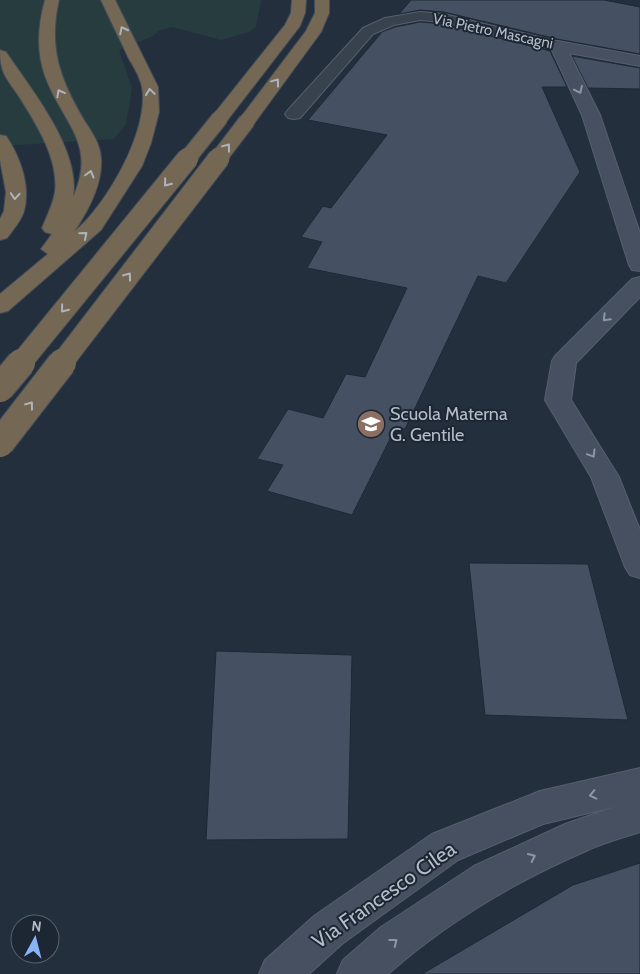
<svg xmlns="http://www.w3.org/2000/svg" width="640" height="974" viewBox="0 0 640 974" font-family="Cabin,sans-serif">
<rect width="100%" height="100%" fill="#242f3e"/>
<!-- green -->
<path fill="#263c3f" d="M0,0H261L256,27L249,32L221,40L172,27L158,31L153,36L119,50L132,88L126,124L114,139L0,146Z"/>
<!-- building -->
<g fill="#455162" stroke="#1f2835">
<path d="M411,0H604L640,7V54L557,39L444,12L420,10L399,14Z"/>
<path d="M420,22L444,24L550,51L567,87H542L580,172L506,283L478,276L405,429L396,427L352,515L267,491L283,465L257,459L288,409L323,418L346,374L365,377L407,288L307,268L322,242L301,237L323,206L331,208L387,135L308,120L382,32L395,27Z"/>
<path d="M572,56L640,68V89L588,88Z"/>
<path d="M469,563L588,564L628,720L485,715Z"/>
<path d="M216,651L352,655L348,839L206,840Z"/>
<path d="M640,863V974H422L573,885Z"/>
</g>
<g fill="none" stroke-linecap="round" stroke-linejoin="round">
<defs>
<path id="street" d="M420,12L444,14L564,43L566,46L564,49L558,51L444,22L420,20L394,25L373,34L300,118L294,119L288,118L285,114L288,110L363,28L385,18Z"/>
<g id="secondary">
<path d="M558,41L640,56V66L569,53L600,115L640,233V271L632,270L629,265L582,115L550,46L552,43Z"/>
<path d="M640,277V297L576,363L571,400L619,477L640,530V578L630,575L625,567L591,477L545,400L552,361L555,356L632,279Z"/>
<path d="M640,768V832C622,838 603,843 586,851C514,882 446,923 388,974H337L343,960L381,927L474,866L565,824L614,807L543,824L458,860L342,944L309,974H259L265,960L314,916L432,834L540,791Z"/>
</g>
<g id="highway">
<path d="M45,0H59C48,47 60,79 84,120C91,131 100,143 101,158C103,184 88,211 74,232C106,206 150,130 142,87C140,77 134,67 129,59C120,39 110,20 101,0H115L158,87L159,112L151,143L142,166L101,230L8,311L0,313V294L48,254L41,249L52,234L45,232L42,228C47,216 53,204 55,192C59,158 35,122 18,95C6,77 0,73 0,50L6,52C31,89 81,150 73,197C98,143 62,123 45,76C36,50 38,26 45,0Z"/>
<path d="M292,0H306L305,13L300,26L226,122L220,123L214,122L211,118L214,114L285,25L291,13Z"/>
<path d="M315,0H329V13L321,32L253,125L247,126L241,125L238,121L241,117L306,31L315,13Z"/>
<path d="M0,135L6,136C20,156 31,187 24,211C21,221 13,230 7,238L0,240V219L4,211L6,192L0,160Z"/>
</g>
</defs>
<!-- street casing -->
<use href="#street" stroke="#565f6c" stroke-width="2"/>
<!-- secondary casing -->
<use href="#secondary" stroke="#565f6c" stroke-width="2"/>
<!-- highway casing -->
<use href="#highway" stroke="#434c59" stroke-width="2"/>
<!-- street -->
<use href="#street" fill="#38414e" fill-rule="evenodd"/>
<!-- secondary -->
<use href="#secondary" fill="#465061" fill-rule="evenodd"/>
<!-- highway -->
<use href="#highway" fill="#746855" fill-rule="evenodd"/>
<defs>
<g id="highway-bridge-far2">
<path d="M187,159L220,118"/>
<path d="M218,159L247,121"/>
</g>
<g id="highway-bridge-far1">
<path d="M20,364L188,158"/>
<path d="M61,364L219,158"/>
</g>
<g id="highway-bridge">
<path d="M0,388L21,363"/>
<path d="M0,443L62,363"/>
</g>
</defs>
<!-- highway-bridge-far2 casing -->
<use href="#highway-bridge-far2" stroke="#434c59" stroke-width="18" stroke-linecap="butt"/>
<!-- highway-bridge-far1 casing -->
<use href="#highway-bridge-far1" stroke="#434c59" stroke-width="23" stroke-linecap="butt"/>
<!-- highway-bridge casing -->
<use href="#highway-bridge" stroke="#434c59" stroke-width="30" stroke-linecap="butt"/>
<!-- highway-bridge-far2 -->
<use href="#highway-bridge-far2" stroke="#746855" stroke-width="16"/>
<!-- highway-bridge-far1 -->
<use href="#highway-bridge-far1" stroke="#746855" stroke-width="21"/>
<!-- highway-bridge -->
<use href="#highway-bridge" stroke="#746855" stroke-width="28"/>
</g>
<!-- one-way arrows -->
<defs><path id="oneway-chevron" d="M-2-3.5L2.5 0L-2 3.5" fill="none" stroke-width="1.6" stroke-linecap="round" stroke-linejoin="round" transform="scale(1.25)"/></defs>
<g stroke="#aeb4bd">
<use href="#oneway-chevron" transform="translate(123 30) rotate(-117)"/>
<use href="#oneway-chevron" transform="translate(276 82) rotate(-53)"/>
<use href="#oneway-chevron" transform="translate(150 92) rotate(-98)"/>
<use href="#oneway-chevron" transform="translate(60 93) rotate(-119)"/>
<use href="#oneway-chevron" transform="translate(227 147) rotate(-53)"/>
<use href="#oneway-chevron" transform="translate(90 174) rotate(-75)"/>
<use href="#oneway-chevron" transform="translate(167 183) rotate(129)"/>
<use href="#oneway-chevron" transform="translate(15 196) rotate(94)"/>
<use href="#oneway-chevron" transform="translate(84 235) rotate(-40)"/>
<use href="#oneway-chevron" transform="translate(128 276) rotate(-53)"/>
<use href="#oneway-chevron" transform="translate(64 309) rotate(129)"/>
<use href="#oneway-chevron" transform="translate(30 405) rotate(-53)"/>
</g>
<g stroke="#8e96a5">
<use href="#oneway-chevron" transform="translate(579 90) rotate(65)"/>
<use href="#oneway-chevron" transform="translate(606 318) rotate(135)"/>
<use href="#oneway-chevron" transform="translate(592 454) rotate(59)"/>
<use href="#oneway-chevron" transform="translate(593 795) rotate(167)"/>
<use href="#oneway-chevron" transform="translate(532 857) rotate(-25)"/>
<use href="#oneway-chevron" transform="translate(394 942) rotate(-38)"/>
</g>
<!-- icons -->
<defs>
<symbol id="school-disc" viewBox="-11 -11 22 22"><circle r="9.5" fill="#8d6e63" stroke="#1d2633"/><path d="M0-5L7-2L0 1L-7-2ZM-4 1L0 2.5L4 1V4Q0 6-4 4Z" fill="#fff"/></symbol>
</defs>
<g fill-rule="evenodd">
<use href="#school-disc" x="355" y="408" width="32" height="32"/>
</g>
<g text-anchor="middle" stroke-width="4" stroke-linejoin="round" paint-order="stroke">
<!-- far-street labels -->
<g font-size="15" fill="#b4bcc9" stroke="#1d2633">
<text transform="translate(493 31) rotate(12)" y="5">Via Pietro Mascagni</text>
</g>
<!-- poi labels -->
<g font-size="18" fill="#b4bcc9" stroke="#1d2633" text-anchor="start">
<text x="390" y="420">Scuola Materna<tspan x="390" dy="21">G. Gentile</tspan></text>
</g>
<!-- near-street labels -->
<g font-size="21" fill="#b4bcc9" stroke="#1d2633">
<text transform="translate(384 895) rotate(-35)" y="7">Via Francesco Cilea</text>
</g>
</g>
<!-- north arrow -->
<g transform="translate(35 939) rotate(7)"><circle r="24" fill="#1d2633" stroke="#59626f"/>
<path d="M0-4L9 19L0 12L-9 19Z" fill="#8ab4f8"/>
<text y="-8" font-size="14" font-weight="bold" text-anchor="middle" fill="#b4bcc9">N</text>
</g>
</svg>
